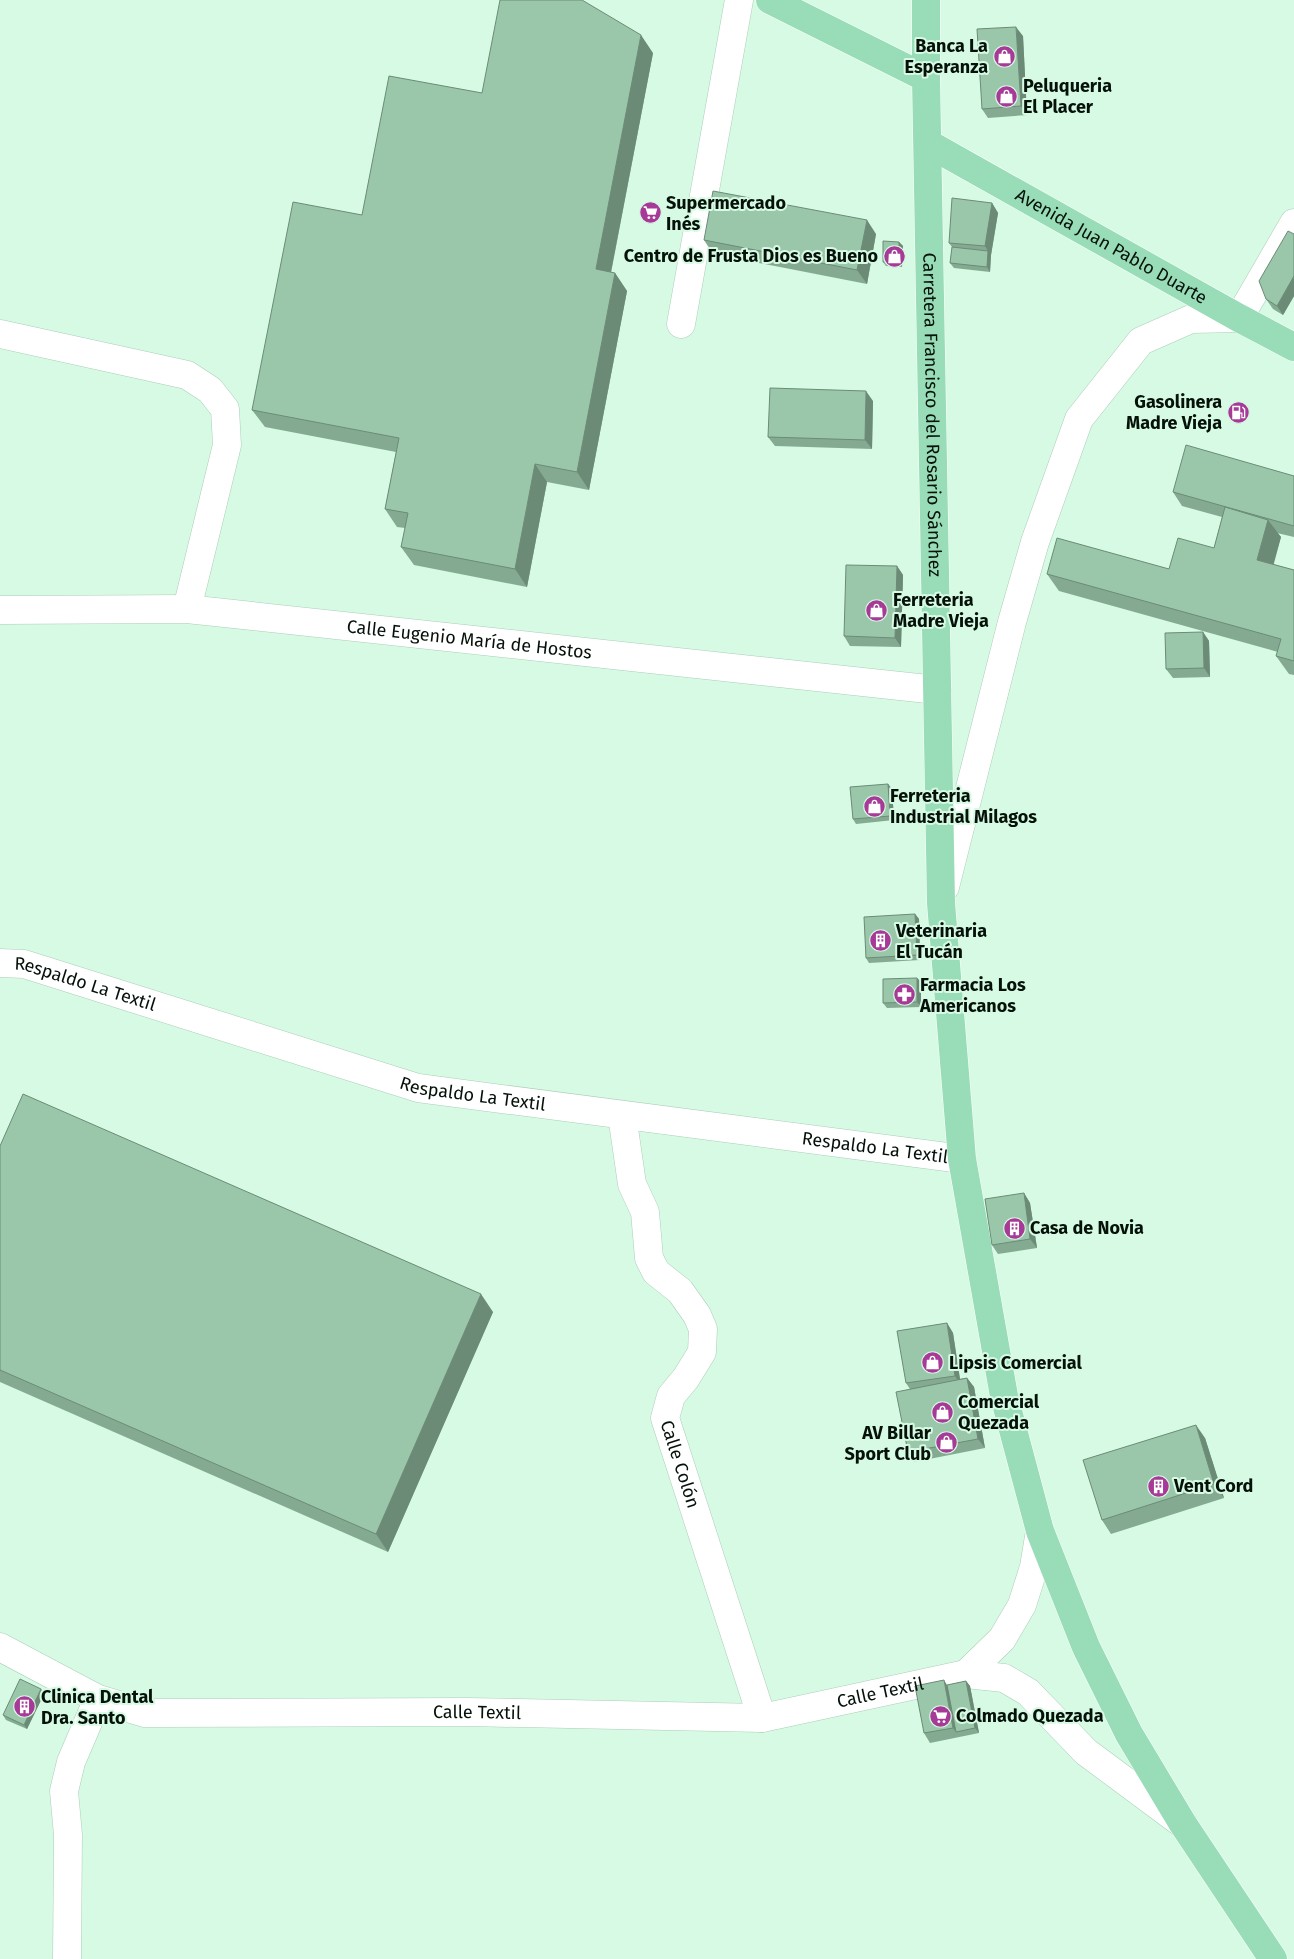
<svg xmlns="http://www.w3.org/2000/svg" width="1294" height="1959" viewBox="0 0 1294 1959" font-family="'Fira Sans',sans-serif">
<rect width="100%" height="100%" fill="#d6fae3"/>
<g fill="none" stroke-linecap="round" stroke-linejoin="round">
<defs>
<g id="minor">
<path d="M681,324L739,0"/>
<path d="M0,334L187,375L210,390L225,409L227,445L187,609"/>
<path id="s1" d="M0,610L187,609L937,690"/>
<path d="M945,887L1012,622L1035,542L1079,419L1141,341L1191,319L1239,318L1294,223"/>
<path id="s2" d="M0,963L24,964L418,1088L962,1159"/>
<path id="s3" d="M622,1115L632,1184L645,1212L649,1258L656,1272L680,1291L697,1315L703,1329L702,1352L686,1378L671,1396L665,1418L762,1718"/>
<path id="s4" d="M0,1647L98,1699L145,1713L467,1712L762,1718L966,1674L1002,1639L1022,1605L1034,1567L1040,1531"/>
<path d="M966,1674L1004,1678L1028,1692L1086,1752L1183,1824"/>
<path d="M67,1959L68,1835L64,1791L71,1762L98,1699"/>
</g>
<g id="major">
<path d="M770,0L926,78"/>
<path id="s5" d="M926,0V78L941,903L962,1159L1004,1396L1040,1531L1086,1647L1129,1734L1183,1824L1273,1959"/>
<path id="s6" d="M929,144L1239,318L1294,347"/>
</g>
</defs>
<!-- minor casing -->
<use href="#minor" stroke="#acceb8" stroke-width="29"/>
<!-- major casing -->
<use href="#major" stroke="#fff" stroke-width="29"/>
<!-- minor -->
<use href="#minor" stroke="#fff" stroke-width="28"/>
<!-- major -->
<use href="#major" stroke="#98dcb8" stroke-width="28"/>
</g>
<!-- wall -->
<g fill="#84ab92">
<path d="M1023,36L1027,115L988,118L982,109Z"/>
<path d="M653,53L611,273H615L627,291L589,490L547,482L527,587L414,565L401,547L405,528L397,527L385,509L396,452L265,427L252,410L362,215L482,93Z"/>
<path d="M992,203L998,213L991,255L990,272L954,268L950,263L952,247L949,243Z"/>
<path d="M876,234L867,284L713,254L704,240Z"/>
<path d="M1294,234V296L1283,315L1273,309L1266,299Z"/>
<path d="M899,242L903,246L902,267L886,266L883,262Z"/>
<path d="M873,401L872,449L775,446L768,437Z"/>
<path d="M1294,476V537L1277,533L1281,537L1273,564L1294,570V675L1289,674L1276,656L1278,652L1059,591L1047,574L1169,569L1214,548L1222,517L1182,506L1173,492Z"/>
<path d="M897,566L903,575L901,647L850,646L844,636Z"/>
<path d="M1203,632L1209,641L1210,677L1173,678L1166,669Z"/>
<path d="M888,784L892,789L894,820L856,824L853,819Z"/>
<path d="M915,914L919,919L920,960L869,963L866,958Z"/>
<path d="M917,978L921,982V1007L887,1008L883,1003Z"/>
<path d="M0,1146L493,1312L388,1552L0,1382Z"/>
<path d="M1024,1193L1030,1203L1037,1248L998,1254L992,1245Z"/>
<path d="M947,1323L953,1333L960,1379L967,1378L974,1387L985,1448L914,1462L908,1452L910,1389L906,1383Z"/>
<path d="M1205,1438L1224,1498L1111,1534L1102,1520Z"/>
<path d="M966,1681L970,1686L979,1733L930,1743L924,1733L947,1685Z"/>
<path d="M41,1689L44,1694L27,1729L6,1720L3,1715Z"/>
</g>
<!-- shaded-wall -->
<g fill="#6c8b77">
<path d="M1016,27L1023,36L1027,115L1021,106Z"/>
<path d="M641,35L653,53L608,287L596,269Z"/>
<path d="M992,203L998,213L991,255L990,272L987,267L988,251L985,246Z"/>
<path d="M867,220L876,234L867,284L857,270Z"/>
<path d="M899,242L903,246L902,267L899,262Z"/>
<path d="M615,273L627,291L589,490L577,472Z"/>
<path d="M1294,276V296L1283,315L1277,306Z"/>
<path d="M866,391L873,401L872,449L865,440Z"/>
<path d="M535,464L547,482L527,587L515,569Z"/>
<path d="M1268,520L1281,537L1270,578L1257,560Z"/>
<path d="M897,566L903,575L901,647L895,638Z"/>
<path d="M1203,632L1209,641L1210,677L1204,668Z"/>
<path d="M888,784L892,789L894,820L890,816Z"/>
<path d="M915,914L919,919L920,960L917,955Z"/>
<path d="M917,978L921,982V1007L917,1002Z"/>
<path d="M1024,1193L1030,1203L1037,1248L1030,1239Z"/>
<path d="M481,1294L493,1312L388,1552L376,1534Z"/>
<path d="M947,1323L953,1333L961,1386L955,1376Z"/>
<path d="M967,1378L974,1387L985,1448L978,1439Z"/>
<path d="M1196,1425L1205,1438L1224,1498L1214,1484Z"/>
<path d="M944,1680L950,1690L956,1732L953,1728Z"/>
<path d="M966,1681L970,1686L979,1733L975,1728Z"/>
<path d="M41,1689L44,1694L27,1729L24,1725Z"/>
</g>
<!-- building -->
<g fill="#9ac7aa" stroke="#6c8b77">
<path d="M500,0H582L641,35L596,269L615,273L577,472L535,464L515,569L401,547L408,513L385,509L399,438L252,410L293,202L362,215L389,76L482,93Z"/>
<path d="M1016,27L1021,106L982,109L977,29Z"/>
<path d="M713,191L867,220L857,270L704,240Z"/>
<path d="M952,198L992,203L985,246L949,243Z"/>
<path d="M1288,231L1294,234V276L1277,306L1266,299L1259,281Z"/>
<path d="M883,241L899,242V262H883Z"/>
<path d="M952,247L988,251L987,267L950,263Z"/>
<path d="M770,388L866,391L865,440L768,437Z"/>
<path d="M1186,445L1294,476V526L1173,492Z"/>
<path d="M1225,507L1268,520L1257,560L1294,570V661L1276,656L1281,639L1047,574L1057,538L1169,569L1178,538L1214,548Z"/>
<path d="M846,565L897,566L895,638L844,636Z"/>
<path d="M1203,632L1204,668L1166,669L1165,633Z"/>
<path d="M888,784L890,816L853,819L850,787Z"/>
<path d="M915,914L917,955L866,958L864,917Z"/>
<path d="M917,978V1002L883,1003V979Z"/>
<path d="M23,1094L481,1294L376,1534L0,1370V1146Z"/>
<path d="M1024,1193L1030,1239L992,1245L985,1199Z"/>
<path d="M947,1323L955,1376L906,1383L897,1331Z"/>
<path d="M967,1378L978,1439L908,1452L896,1392Z"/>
<path d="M1196,1425L1214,1484L1102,1520L1083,1460Z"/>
<path d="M20,1679L41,1689L24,1725L3,1715Z"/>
<path d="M944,1680L953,1728L924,1733L915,1686Z"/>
<path d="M966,1681L975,1728L956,1732L947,1685Z"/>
</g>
<!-- icons -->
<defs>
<symbol id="shop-disc" viewBox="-11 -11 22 22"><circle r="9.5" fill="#a73997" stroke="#d6fae3"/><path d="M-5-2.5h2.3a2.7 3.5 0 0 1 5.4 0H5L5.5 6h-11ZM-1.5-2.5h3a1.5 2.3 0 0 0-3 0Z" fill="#fff"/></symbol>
<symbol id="supermarket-disc" viewBox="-11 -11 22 22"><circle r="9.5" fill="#a73997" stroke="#d6fae3"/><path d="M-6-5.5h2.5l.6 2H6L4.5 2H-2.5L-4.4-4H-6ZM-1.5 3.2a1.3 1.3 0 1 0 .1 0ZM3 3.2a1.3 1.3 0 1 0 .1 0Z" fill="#fff"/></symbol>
<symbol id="fuel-disc" viewBox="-11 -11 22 22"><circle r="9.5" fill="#a73997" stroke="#d6fae3"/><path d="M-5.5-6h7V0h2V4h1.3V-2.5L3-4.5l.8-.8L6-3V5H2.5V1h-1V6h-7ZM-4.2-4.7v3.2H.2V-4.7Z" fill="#fff"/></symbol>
<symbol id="building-disc" viewBox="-11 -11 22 22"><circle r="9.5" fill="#a73997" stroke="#d6fae3"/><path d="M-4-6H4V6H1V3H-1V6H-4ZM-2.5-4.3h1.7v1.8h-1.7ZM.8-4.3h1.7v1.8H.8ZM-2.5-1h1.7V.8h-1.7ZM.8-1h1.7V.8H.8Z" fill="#fff"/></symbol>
<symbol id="pharmacy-disc" viewBox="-11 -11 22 22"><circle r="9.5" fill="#a73997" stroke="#d6fae3"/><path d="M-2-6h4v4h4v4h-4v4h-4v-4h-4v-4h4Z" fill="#fff"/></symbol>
</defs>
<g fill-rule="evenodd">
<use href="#shop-disc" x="992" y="44" width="25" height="25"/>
<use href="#shop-disc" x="994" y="84" width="25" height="25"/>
<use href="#supermarket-disc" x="638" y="200" width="25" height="25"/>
<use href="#shop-disc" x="882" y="244" width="25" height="25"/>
<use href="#fuel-disc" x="1226" y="400" width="25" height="25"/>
<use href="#shop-disc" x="864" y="598" width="25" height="25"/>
<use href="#shop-disc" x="862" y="794" width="25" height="25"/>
<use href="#building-disc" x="868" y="928" width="25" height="25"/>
<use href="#pharmacy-disc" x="892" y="982" width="25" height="25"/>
<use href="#building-disc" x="1002" y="1216" width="25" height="25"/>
<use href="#shop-disc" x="920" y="1350" width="25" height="25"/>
<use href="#shop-disc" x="930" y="1400" width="25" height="25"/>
<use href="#shop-disc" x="934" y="1430" width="25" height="25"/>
<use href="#building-disc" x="1146" y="1474" width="25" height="25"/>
<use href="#building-disc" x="12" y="1694" width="25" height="25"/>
<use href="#supermarket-disc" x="928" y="1704" width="25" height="25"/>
</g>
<g text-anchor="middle" stroke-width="4" stroke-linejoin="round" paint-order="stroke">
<!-- poi labels -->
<g font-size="18" font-weight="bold" fill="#051109" stroke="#d6fae3" text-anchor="start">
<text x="988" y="52" text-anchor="end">Banca La<tspan x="988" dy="21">Esperanza</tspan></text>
<text x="1023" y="92">Peluqueria<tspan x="1023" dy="21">El Placer</tspan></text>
<text x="666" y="209">Supermercado<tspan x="666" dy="21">Inés</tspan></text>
<text x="878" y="262" text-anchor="end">Centro de Frusta Dios es Bueno</text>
<text x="1222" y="408" text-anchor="end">Gasolinera<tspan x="1222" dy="21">Madre Vieja</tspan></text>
<text x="893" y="606">Ferreteria<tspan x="893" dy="21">Madre Vieja</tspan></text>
<text x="890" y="802">Ferreteria<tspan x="890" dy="21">Industrial Milagos</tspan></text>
<text x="896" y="937">Veterinaria<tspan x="896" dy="21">El Tucán</tspan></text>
<text x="920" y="991">Farmacia Los<tspan x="920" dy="21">Americanos</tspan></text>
<text x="1030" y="1234">Casa de Novia</text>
<text x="949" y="1369">Lipsis Comercial</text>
<text x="958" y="1408">Comercial<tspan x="958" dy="21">Quezada</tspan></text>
<text x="931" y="1439" text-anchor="end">AV Billar<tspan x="931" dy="21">Sport Club</tspan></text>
<text x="1174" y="1492">Vent Cord</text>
<text x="41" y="1703">Clinica Dental<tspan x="41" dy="21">Dra. Santo</tspan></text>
<text x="956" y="1722">Colmado Quezada</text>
</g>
<!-- street labels -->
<g font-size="18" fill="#051109" stroke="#d6fae3">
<text dy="6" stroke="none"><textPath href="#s6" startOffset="209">Avenida Juan Pablo Duarte</textPath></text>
<text dy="6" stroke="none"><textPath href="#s5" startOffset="415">Carretera Francisco del Rosario Sánchez</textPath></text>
<text dy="6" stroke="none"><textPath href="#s1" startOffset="471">Calle Eugenio María de Hostos</textPath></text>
<text dy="6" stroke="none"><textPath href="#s2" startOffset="88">Respaldo La Textil</textPath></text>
<text dy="6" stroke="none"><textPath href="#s2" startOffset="492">Respaldo La Textil</textPath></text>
<text dy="6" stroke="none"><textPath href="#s2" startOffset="898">Respaldo La Textil</textPath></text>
<text dy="6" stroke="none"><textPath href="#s3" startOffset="386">Calle Colón</textPath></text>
<text dy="6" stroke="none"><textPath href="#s4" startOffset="898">Calle Textil</textPath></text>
<text dy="6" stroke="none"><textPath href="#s4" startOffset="492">Calle Textil</textPath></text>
</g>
</g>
</svg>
